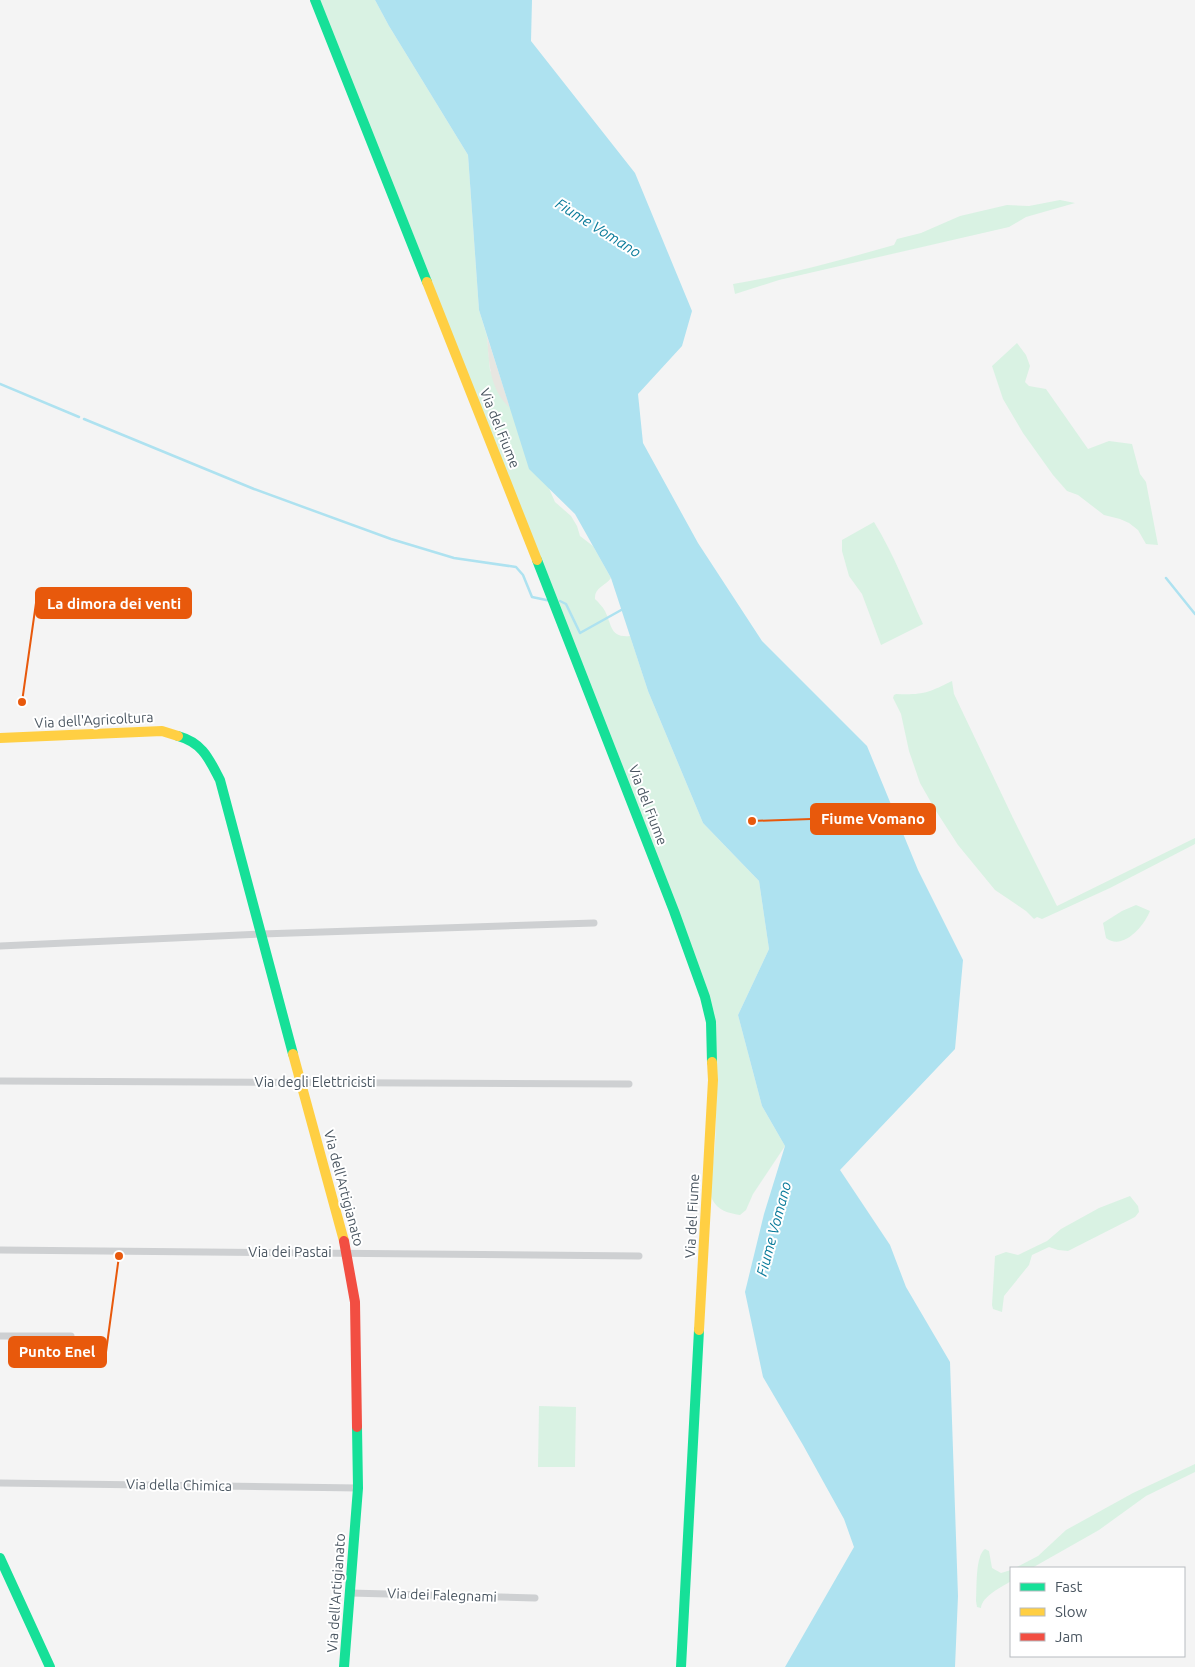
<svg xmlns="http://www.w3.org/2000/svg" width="1195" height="1667" viewBox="0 0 1195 1667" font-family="Ubuntu,sans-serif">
<rect width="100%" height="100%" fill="#f4f4f4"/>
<!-- green -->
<g fill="#d9f2e3">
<path d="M320,0H375L389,26L468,155L479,310L487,336L490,370L510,408L516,413L555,502L571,516L577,526L580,536L593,546L611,578C605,586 594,588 595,599C599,603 602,606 605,611C612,625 610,638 630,636L648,691L703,823L759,881L769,949L738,1015L762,1106L785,1146L753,1194L746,1210L740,1215C728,1213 718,1211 712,1199C709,1191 714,1156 715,1145C717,1105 717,1066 713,1027L410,226L356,95Z"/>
<path d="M1060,200L1075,203L1026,217L1009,227L779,280L735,294L733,284C788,275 841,260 894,245L897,239L921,233L960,216L1007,205L1029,206Z"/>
<path d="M1017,343L1026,355L1030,366L1025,382L1029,386L1046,389L1088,449L1109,441L1132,444L1140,474L1146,482L1158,545L1146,544L1138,530L1129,523L1120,519L1104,515L1078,495L1067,491L1053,475L1023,433L1003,399L992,366Z"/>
<path d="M874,522C894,554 907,590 923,624L881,645L862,594L849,576L842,551V540Z"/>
<path d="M952,681L954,694L1013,818L1057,906L1195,838V844L1110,888L1042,919L1037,917L1034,919L1026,911L995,890L958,845L936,811L920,783L909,751L901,714L893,698L894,695L896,694C923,695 928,693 952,681Z"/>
<path d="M1136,905L1150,911C1144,926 1123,951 1106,938L1103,923L1122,911Z"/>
<path d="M1130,1196L1138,1206L1139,1212L1135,1217L1068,1251L1058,1250L1049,1247L1032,1255L1029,1265L1004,1296L1002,1312L993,1309L992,1305L995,1256L1006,1252L1018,1255L1047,1241L1061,1229L1099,1208Z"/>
<path d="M539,1406L576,1407L575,1467H538Z"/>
<path d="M1195,1464V1472L1146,1496L1099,1530L1032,1568H1015L1038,1556L1066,1530L1133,1493Z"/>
<path d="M985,1549L989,1551L992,1568L1001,1573L1011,1570V1581C1002,1587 982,1596 981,1608L977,1607L976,1601C977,1589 975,1556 985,1549Z"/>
</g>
<!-- sand -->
<path fill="#e7e6e1" d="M487,336L510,408C489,389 489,362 487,336Z"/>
<!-- water -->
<path fill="#aee2f0" d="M375,0H532L531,41L635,173L692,311L682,346L638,394L643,443L698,543L762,641L867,746L918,870L963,960L955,1049L840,1170L890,1245L906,1287L950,1362L958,1596L955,1667H785L854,1547L844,1519L803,1445L763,1377L745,1292L764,1214L785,1146L762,1106L738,1015L769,949L759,881L703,823L648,691L611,578L575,514L529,469L479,310L468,155L389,26Z"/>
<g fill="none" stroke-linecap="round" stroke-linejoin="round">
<!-- stream -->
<g stroke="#aee2f0" stroke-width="2.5">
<path d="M0,384L79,417"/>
<path d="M84,419L254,489L391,539L454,558L516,567L523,575L532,597L551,601"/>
<path d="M1166,578L1195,614"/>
<path d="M560,601L566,604L580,633L623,609"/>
</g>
<!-- street -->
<g stroke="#ced0d2" stroke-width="7">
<path d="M0,946L262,934L594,923"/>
<path d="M0,1081L629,1084"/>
<path d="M0,1250L639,1256"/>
<path d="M0,1336H71"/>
<path d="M0,1483L358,1488"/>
<path d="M350,1593L535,1598"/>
</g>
<!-- fast -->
<g stroke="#16e098" stroke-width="10">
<path d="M315,0L427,282"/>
<path d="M537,560L674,911L705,997L711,1022L712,1062"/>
<path d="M178,736C203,743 209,759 220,780L293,1054"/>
<path d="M0,1558L50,1667"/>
<path d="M344,1667L358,1488L357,1427"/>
<path d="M681,1667L699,1330"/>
</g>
<!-- slow -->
<g stroke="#ffcf43" stroke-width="10">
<path d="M427,282L537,560"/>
<path d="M0,738L162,731L178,736"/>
<path d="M293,1054L344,1241"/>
<path d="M699,1330L713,1080L712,1062"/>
</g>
<!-- jam -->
<path stroke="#f24e42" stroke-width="10" d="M344,1241L355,1302L357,1427"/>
</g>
<g text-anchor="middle" stroke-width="4" stroke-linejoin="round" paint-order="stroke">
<!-- street labels -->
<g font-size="14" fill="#4a5661" stroke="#fff">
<text transform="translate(500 428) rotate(68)" y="5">Via del Fiume</text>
<text transform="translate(94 720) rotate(-3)" y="5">Via dell'Agricoltura</text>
<text transform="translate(648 805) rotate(69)" y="5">Via del Fiume</text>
<text x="315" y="1087">Via degli Elettricisti</text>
<text transform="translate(344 1188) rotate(75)" y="5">Via dell'Artigianato</text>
<text transform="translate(692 1216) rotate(-87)" y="5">Via del Fiume</text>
<text x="290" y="1257">Via dei Pastai</text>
<text transform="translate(179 1485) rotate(1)" y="5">Via della Chimica</text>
<text transform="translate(336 1593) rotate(-86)" y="5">Via dell'Artigianato</text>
<text transform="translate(442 1595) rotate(2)" y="5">Via dei Falegnami</text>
</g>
<!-- water labels -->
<g font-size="15" font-style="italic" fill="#0c7c9b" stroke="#fff">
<text transform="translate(598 228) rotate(32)" y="5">Fiume Vomano</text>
<text transform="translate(774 1229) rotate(-75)" y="5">Fiume Vomano</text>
</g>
</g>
<!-- callouts -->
<path fill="none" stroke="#e8590c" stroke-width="2" d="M22 702L36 603M752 821L811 819M119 1256L106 1352"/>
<g fill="#e8590c" stroke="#fff" stroke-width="2">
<circle cx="22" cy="702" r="5"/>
<circle cx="752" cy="821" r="5"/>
<circle cx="119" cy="1256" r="5"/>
</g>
<g fill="#e8590c" stroke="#e8590c" stroke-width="2">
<rect x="36" y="588" width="155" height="30" rx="5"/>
<rect x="811" y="804" width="124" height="30" rx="5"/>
<rect x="9" y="1337" width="97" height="30" rx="5"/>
</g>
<g font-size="15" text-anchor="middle" font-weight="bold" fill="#fff">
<text x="114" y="609">La dimora dei venti</text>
<text x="873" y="824">Fiume Vomano</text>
<text x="57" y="1357">Punto Enel</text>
</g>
<!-- legend -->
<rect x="1010" y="1567" width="175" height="90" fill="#ffffff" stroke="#b7bbc0"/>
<rect x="1020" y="1583" width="25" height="8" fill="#16e098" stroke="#b7bbc0"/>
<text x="1055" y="1592" font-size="15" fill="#4a5661">Fast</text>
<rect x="1020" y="1608" width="25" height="8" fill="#ffcf43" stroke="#b7bbc0"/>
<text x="1055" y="1617" font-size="15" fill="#4a5661">Slow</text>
<rect x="1020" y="1633" width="25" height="8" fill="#f24e42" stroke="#b7bbc0"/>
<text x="1055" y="1642" font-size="15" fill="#4a5661">Jam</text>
</svg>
